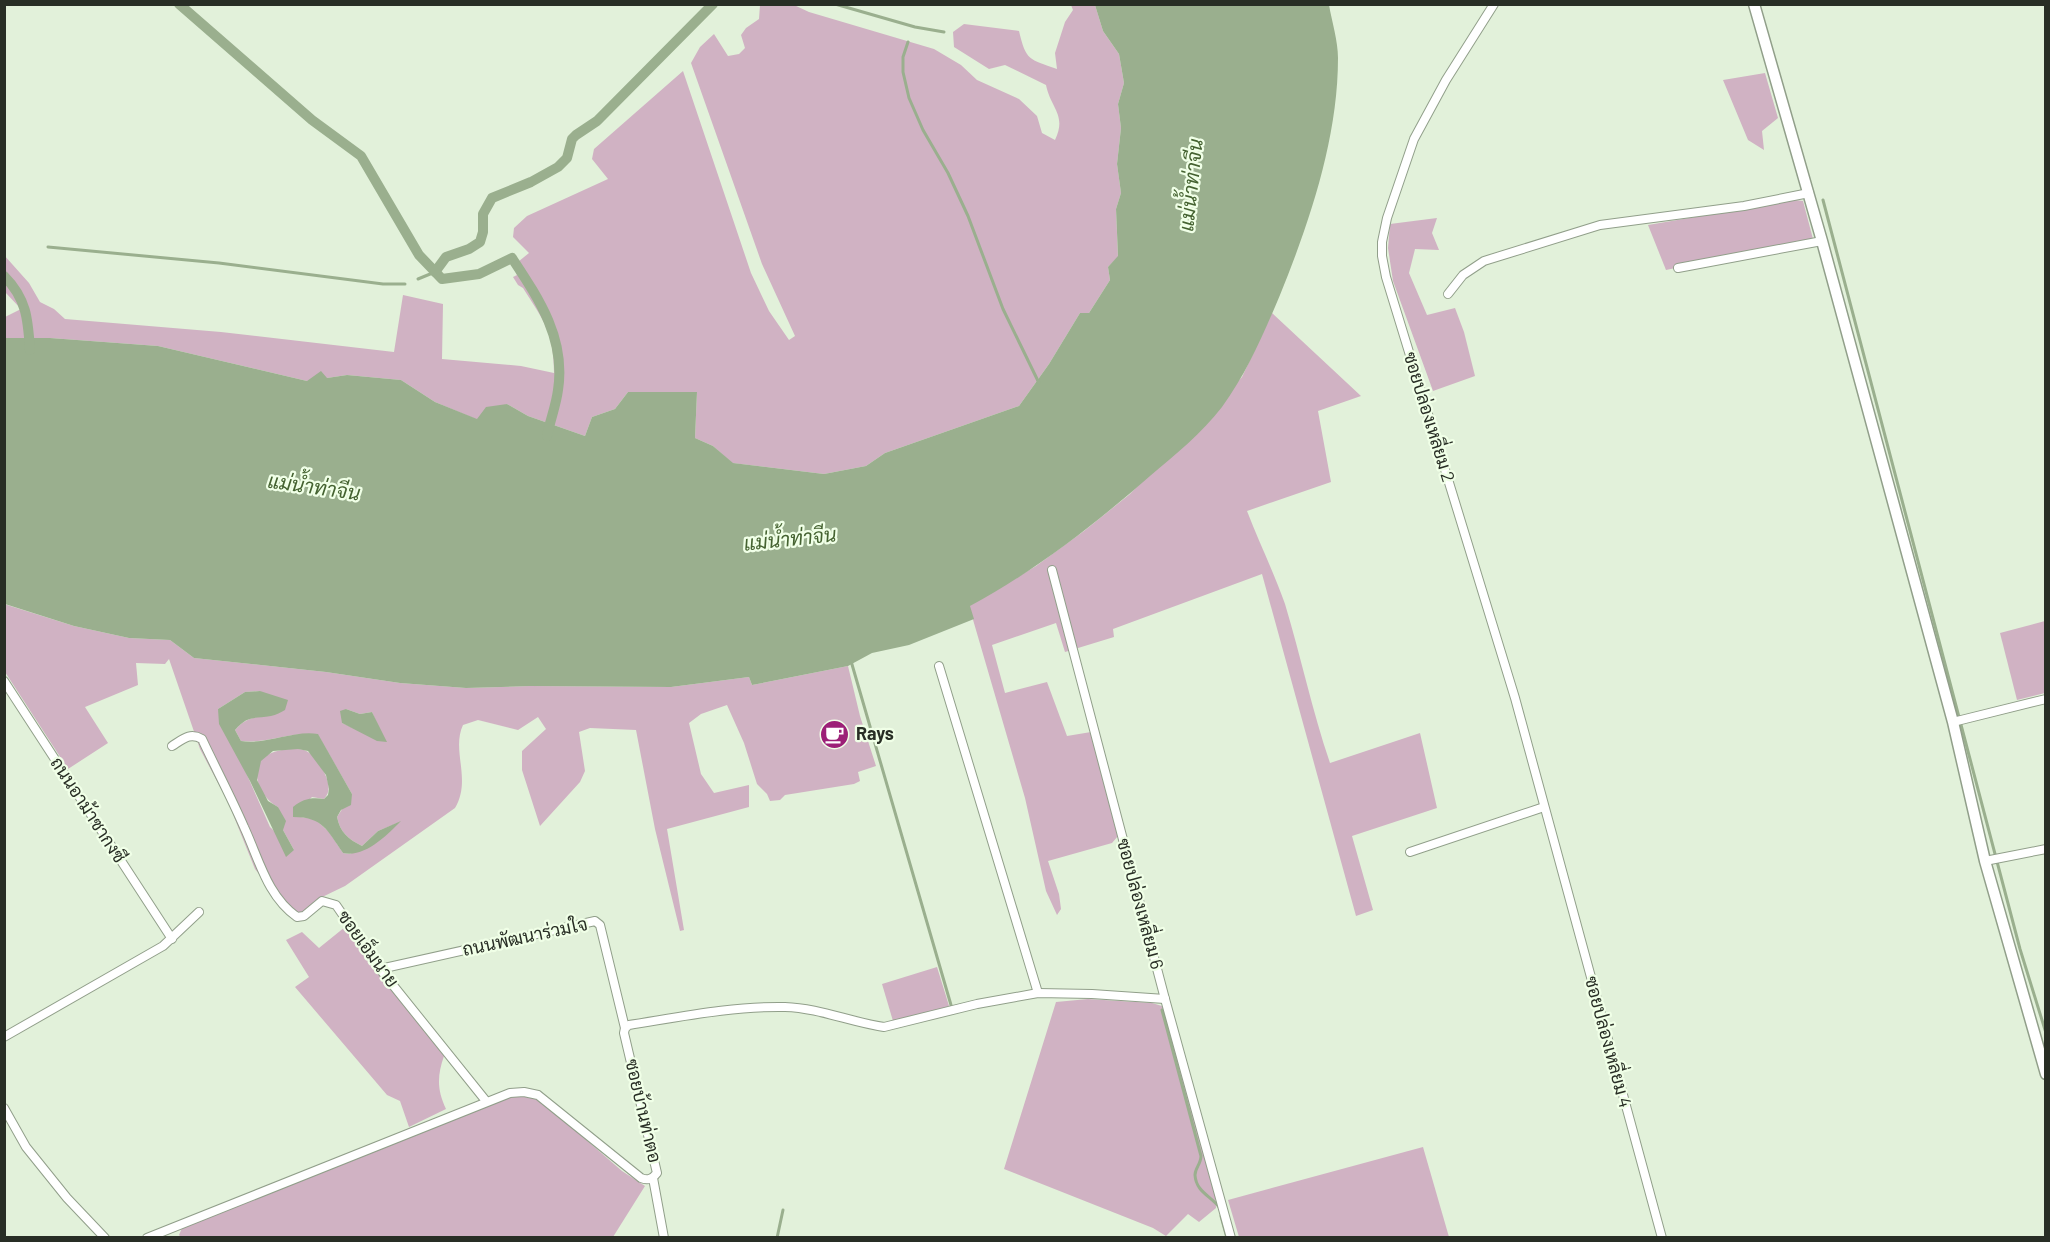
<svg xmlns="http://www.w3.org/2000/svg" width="2050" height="1242" viewBox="0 0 2050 1242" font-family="Barlow,Sarabun,sans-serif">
<rect width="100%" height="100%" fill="#e2f1da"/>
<!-- green -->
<g fill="#d0b2c3" fill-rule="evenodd">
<path d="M760,5H794L809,12L934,49L961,65L977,80L1019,99L1037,116L1042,133L1055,140C1067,115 1051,109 1046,85L1005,65L989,69L954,47L953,32L964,24L1019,31C1026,61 1029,59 1057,69L1055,53L1065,22L1073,10L1071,5H1095L1103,31L1119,54L1124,83L1118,104L1121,128L1117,164L1121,193L1116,209L1118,257L1108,267L1110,280L1089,313H1080L1049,364L1019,406L885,453L866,466L824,474L732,463L713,446L695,438L697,392H628L615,409L592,417L585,436L528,416L507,404L478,420L435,402L401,380L347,375L307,381L158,346L50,338H5V317L21,309L5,292L4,255L29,283L40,302L54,309L65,319L221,332L394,352L403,295L443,304L442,359L521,366L554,373C554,333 544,321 523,288L518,285L513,277L517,275L513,266L529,253L513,237L514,228L527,216L608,179L592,159L594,149L683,71L751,273L769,311L789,340L795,336L762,264L691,63L700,47L714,34L728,56L739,54L745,48L741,35L746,28L759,19Z"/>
<path d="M1765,73L1778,118L1762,131L1764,150L1748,140L1723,80Z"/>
<path d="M1795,200L1803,201L1813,239L1666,270L1648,225Z"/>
<path d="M1437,218L1432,233L1439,250L1415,249L1409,273L1427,315L1455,308L1464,332L1475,376L1433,391L1393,281L1388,248L1390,224Z"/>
<path d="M1272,313L1361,396L1318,411L1331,482L1247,511C1259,542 1274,573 1285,604C1301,657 1312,710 1330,763L1420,733L1437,808L1352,836L1373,910L1356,916L1262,574L1113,629L1114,637L1065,652L1056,623L992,645L1005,693L1047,682L1067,736L1091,732L1116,828L1118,836L1112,843L1048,861L1059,894L1061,909L1057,915L1046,891L1025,798L969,606L1036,566L1084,531L1130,494L1242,377Z"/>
<path d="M4,604L74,626L129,638L170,640L194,658L326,672L400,683L466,688L530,686L671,687L749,677L752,685L848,666L860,716L876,766L858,772L860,781L854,784L785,795L780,800L770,801L767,794L757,784L744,743L727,705L701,714L689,723L701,774L714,793L749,785V807L667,829L684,930L680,931L655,829L636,730L590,728L579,732L585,771L580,782L540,826L522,770V751L546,729L538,717L518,730L478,720L463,725C451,751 472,779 455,808L345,886L316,900L297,922L255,869L228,802L200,749L169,659L165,664L136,663L138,685L85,707L108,743L68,769L5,672ZM260,691L271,716C256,716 245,718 235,730L241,741C268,744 294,730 318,735L352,794L337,817C340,832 348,839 362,846L378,831L400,822L350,854L343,853L329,832L315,819L293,816L312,797L324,799C331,792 329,783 325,774C322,767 315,756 308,752C299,745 268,750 261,760C250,777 263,799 278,807L283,830L294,850L270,827L218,709L245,692ZM346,709L360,714L372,712L378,726L353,728L342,723Z"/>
<path d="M2045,621V693L2017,700L2000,633Z"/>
<path d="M345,927L444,1056C437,1076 437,1090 446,1109L409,1127L400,1101L387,1095L295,987L309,977L286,940L302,932L319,948Z"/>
<path d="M937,967L950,1009L893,1021L882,984Z"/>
<path d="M1088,999L1152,1003L1162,1006L1166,1013L1215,1191L1216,1208L1199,1222L1188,1214L1166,1236L1153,1228L1004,1169L1056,1002Z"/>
<path d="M516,1094L532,1096L546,1105L622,1171L645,1186L613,1237L182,1238L179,1235L182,1228Z"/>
<path d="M1423,1147L1449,1237H1239L1228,1200Z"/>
</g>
<!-- water -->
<g fill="#9aaf8e">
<path d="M1095,5H1329C1332,22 1338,41 1338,58C1338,138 1310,221 1280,295C1264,333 1247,373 1222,407C1202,433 1175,455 1150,476C1094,525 1035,571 970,606L974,619L909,645L872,653L848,666L752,685L749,677L671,687L530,686L466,688L400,683L326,672L194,658L170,640L129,638L74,626L5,604V338H50L158,346L307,381L321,371L327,378L347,375L401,380L435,402L477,419L486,407L507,404L528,416L585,436L592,417L615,409L628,392H697L695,438L713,446L733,463L824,474L866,466L885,453L1019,406L1049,364L1080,313H1089L1110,280L1108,267L1118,256L1116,209L1121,193L1117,164L1121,128L1118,104L1124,83L1119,54L1103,31Z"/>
<path d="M260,691L288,700L285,710C281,712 276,715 271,716C254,719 248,715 235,730L241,741C267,745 293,730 318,734L352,794L351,805L341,810L337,817C340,832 348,839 362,846L378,831L401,821C387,835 365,858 343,853C327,830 323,817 293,817V807C303,799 311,797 324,799L328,795L329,789L326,775L308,751L298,749L273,751L261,761L257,780L268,801L278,807L286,821L283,830L294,850L286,857L250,781L219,724L218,709L245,692Z"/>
<path d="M346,709L360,714L372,712L387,742L377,741L342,723L340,711Z"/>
</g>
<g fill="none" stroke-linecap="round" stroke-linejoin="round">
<!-- stream -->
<g stroke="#9aaf8e" stroke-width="3">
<path d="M835,4L915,27L944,32"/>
<path d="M908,42L903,57V72L909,98L923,130L948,173L968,216L1003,309L1039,383"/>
<path d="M1823,200L2020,949L2046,1033"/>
<path d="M48,247L219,263L383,284H405"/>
<path d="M418,279L435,272"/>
<path d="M851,661L951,1005"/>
<path d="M1162,1010L1201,1156C1201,1164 1195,1168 1195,1175C1196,1192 1211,1196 1219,1207"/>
<path d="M1221,1216L1227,1238"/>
<path d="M777,1238L783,1210"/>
</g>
<!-- canal -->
<g stroke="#9aaf8e" stroke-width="10">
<path d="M179,4L312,120L361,156L419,255L442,279L479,274L512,258C539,299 566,339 558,390C556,406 550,420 547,436"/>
<path d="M435,272L446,257L469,249L480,242L483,232V214L492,198L531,182L558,167L567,158L572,139L576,135L597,121L713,4"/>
<path d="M4,276C27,299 28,320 30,350"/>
</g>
<defs>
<g id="street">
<path d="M1494,4L1446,80L1414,139L1387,218L1382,242V256L1386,277L1515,698L1662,1238"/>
<path d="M1678,268L1822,241"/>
<path d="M1448,294L1463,275L1484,261L1600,225L1744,206L1809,193"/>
<path d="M1052,570L1165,999L1231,1238"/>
<path d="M939,666L1038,993"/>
<path d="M4,681L172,939"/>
<path d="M1953,722L2046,699"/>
<path d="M172,746C183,739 190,732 202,739C216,769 231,797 244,827C259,859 267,896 297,917L304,916L322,901L336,905L380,969L486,1101"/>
<path d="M1410,852L1544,807"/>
<path d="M1985,861L2046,849"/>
<path d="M380,969L595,921L600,925L625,1028"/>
<path d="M4,1037L163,946L199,912"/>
<path d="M4,1108L26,1147L67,1198L105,1238"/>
<path d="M653,1178L664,1238"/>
<path d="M147,1238L510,1093L524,1092L538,1095L641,1178C648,1181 652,1179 657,1173L624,1033L625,1028L629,1025C680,1017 733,1006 785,1007C819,1008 850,1022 884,1027L977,1004L1038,993L1092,994L1165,999"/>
</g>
<path id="secondary" d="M1754,4L1822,241L1953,722L1985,861L2046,1074"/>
</defs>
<!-- street casing -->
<use href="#street" stroke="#919f8a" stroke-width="10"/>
<!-- secondary casing -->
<use href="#secondary" stroke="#919f8a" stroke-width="13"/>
<!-- street -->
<use href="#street" stroke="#fff" stroke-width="8"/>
<!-- secondary -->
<use href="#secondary" stroke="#fff" stroke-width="10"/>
</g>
<!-- icons -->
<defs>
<symbol id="cafe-disc" viewBox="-11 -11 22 22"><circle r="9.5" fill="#9c2077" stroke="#f0ffe7"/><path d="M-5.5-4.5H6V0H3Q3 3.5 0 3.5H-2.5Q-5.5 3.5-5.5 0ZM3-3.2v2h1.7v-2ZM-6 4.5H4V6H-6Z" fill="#fff"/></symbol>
</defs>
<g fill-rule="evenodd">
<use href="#cafe-disc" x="818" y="718" width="33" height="33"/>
</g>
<g text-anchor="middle" stroke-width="4.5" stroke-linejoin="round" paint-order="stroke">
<!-- street labels -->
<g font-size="18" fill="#282e25" stroke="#f0ffe7">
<text transform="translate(1429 417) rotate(73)" y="6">ซอยปล่องเหลี่ยม 2</text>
<text transform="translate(88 810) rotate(57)" y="6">ถนนอาม้าซากงซี</text>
<text transform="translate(1140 904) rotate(75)" y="6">ซอยปล่องเหลี่ยม 6</text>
<text transform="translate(525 937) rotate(-12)" y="6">ถนนพัฒนาร่วมใจ</text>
<text transform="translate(368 949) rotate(54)" y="6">ซอยเอ็มนาย</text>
<text transform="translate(1608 1042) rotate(75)" y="6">ซอยปล่องเหลี่ยม 4</text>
<text transform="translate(643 1111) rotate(77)" y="6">ซอยบ้านท่าตอ</text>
</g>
<!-- poi labels -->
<g font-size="18" font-weight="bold" fill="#282e25" stroke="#f0ffe7" text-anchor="start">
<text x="856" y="740">Rays</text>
</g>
<!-- water labels -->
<g font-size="20" font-style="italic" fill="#446230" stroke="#f0ffe7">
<text transform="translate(1191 185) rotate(-84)" y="7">แม่น้ำท่าจีน</text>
<text transform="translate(314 487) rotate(8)" y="7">แม่น้ำท่าจีน</text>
<text transform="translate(790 539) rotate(-6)" y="7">แม่น้ำท่าจีน</text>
</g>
</g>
<!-- border -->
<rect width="2050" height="1242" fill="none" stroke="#282e25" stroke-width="12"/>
</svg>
